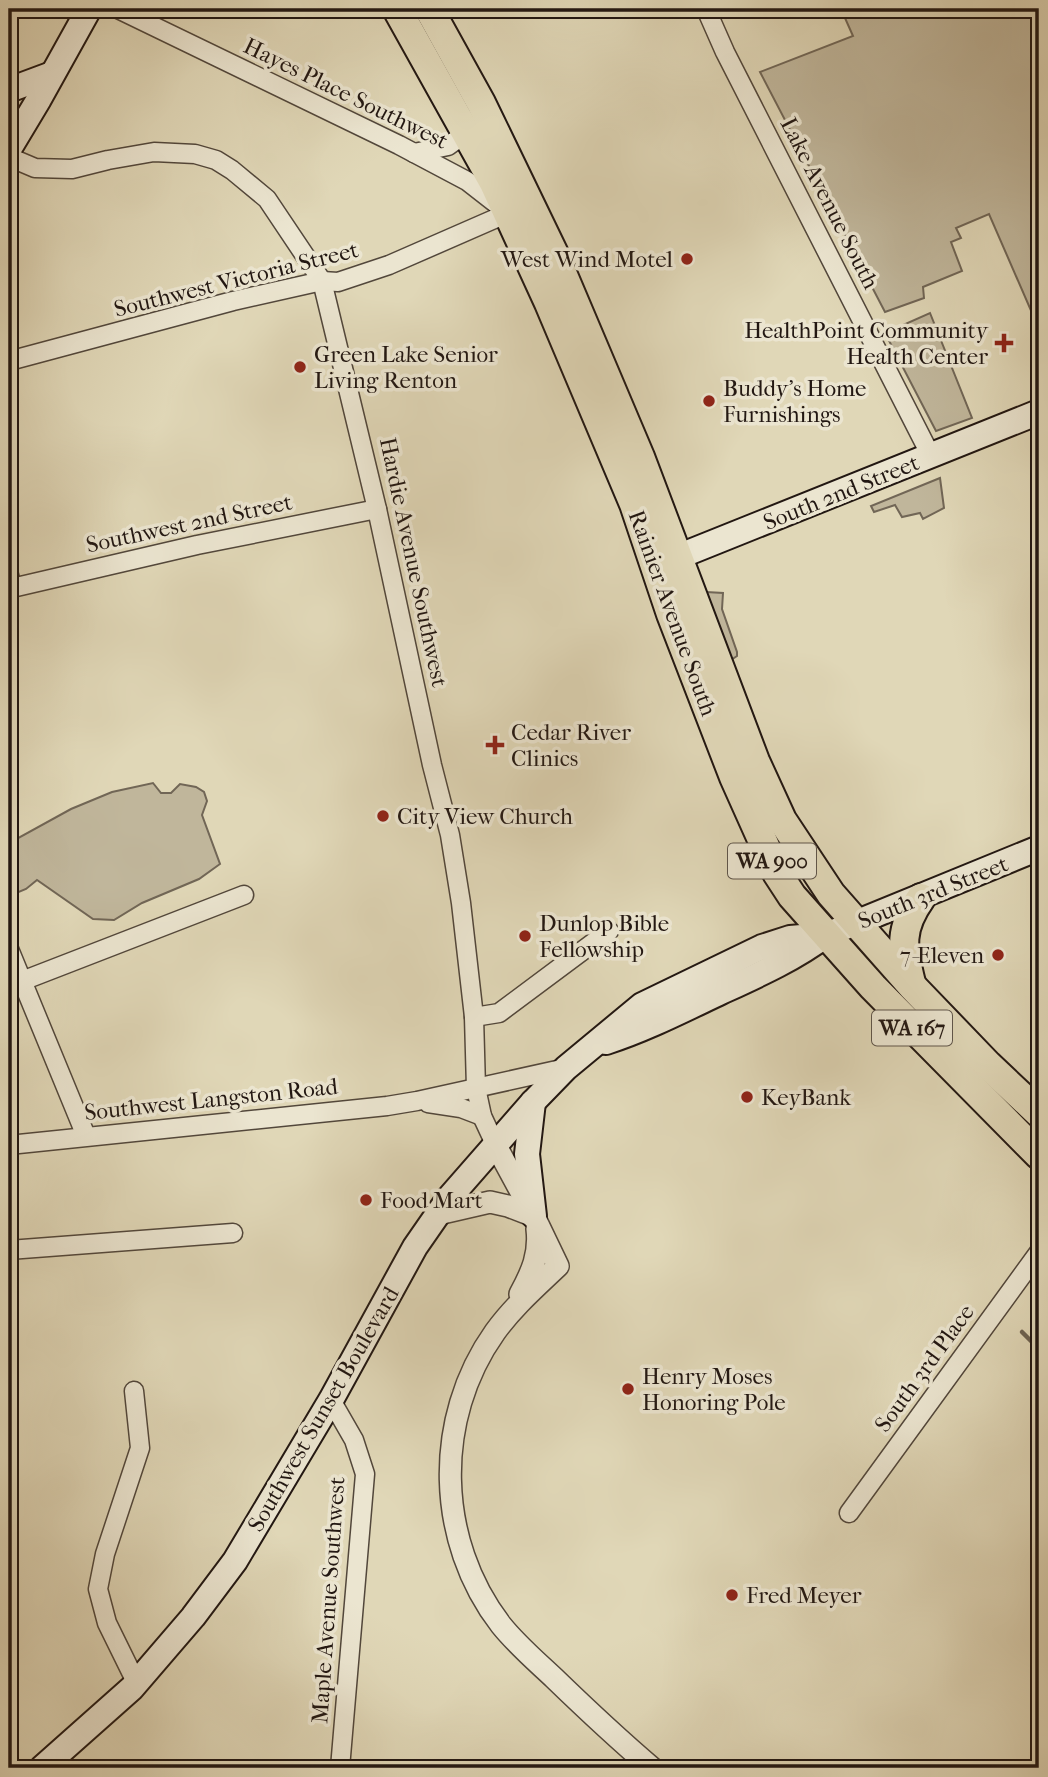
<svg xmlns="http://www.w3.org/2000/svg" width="1048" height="1777" viewBox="0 0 1048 1777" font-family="'IM FELL French Canon',serif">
<rect width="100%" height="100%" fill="#e0d7b7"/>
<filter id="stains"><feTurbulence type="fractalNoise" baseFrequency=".00286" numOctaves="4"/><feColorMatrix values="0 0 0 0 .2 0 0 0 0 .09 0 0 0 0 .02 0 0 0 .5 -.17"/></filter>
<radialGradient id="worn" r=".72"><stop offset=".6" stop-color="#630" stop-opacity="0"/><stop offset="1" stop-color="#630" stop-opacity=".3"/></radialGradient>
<!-- green -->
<g fill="#c0b69b" stroke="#716656" stroke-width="2">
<path d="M841,9H1039V329L989,214L956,228L961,238L951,242L962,271L923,287L924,298L885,312L760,72L853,36Z"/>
<path d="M930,313L972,418L936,431L885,333Z"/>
<path d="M940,478L944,508L923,519L920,513L902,517L895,505L874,512L871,506Z"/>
<path d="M706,592L723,593L722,609L737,652V656L731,660Z"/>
<path d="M153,783L161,793H171L180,784L196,787L204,792L207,801L202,815L220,864L199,879L142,903L114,920L93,919L37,880L26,889L9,896V843L71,809L112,792Z"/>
</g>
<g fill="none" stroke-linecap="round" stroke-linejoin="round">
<!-- stream -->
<path stroke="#6d6353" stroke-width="4.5" d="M1022,1332L1039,1349"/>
<defs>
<g id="minor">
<path d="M706,9L725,52L931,456"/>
<path d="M414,153L448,146L466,133"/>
<path d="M9,157L35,168L72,169L108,160L154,152L195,154L216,160L232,170L267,199L322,281L377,509L432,765L450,835L461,903L474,1017L476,1088L482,1116L495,1144"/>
<path d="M9,361L233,301L322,281L338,282L389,265L508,213L467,181L399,145L118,9"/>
<path d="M9,575L12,588L197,545L377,509"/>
<path d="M9,949L86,1136"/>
<path d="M22,981L244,895"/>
<path d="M474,1017L499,1013L609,931"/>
<path d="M428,1103L461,1108L482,1116"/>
<path d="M9,1145L387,1106L417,1101L566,1068"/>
<path d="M9,1250L233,1233"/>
<path d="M134,1391L140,1448L105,1554L98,1589L107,1623L136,1682"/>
<path d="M331,1400L354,1440L365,1474L340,1768"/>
<path d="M849,1513L1039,1252"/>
</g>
<g id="tertiary">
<path d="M495,1144L534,1216L558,1266C536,1287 513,1307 495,1332C433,1419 436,1541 501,1625C517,1645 536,1661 554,1678C586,1709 618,1739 652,1768"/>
<path d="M438,1214L490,1202L508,1206L534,1216"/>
<path d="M520,1294C532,1272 540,1254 537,1229"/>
</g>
<g id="secondary">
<path d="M9,90L52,74"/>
<path d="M9,149L39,99L89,9"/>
<path d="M660,564L1039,412"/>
<path d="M606,1042C646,1029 683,1010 721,992C758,975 794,959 826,935L1039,848"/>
<path d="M533,1102L527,1154L534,1216"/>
<path d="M42,1768L132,1688L193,1617L235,1561L331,1400L415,1247L449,1198L533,1102L566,1068L642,1005L762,947L790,938L826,935"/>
</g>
<g id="primary">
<path d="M397,9L494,183L549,303L634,504L671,614L734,777L777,873L792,896L873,987L1039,1155"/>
<path d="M429,9L481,103L554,254L640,457L755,761L782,820L831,894L912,986L988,1065L1039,1113"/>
<path d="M911,983C902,947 899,929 921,898"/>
</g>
</defs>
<!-- minor casing -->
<use href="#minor" stroke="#52473b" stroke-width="21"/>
<!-- tertiary casing -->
<use href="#tertiary" stroke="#52473b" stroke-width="24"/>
<!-- secondary casing -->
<use href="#secondary" stroke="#221712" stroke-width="28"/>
<!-- primary casing -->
<use href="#primary" stroke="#221712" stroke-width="32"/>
<!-- minor -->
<use href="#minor" stroke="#ebe5d0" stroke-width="18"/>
<!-- tertiary -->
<use href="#tertiary" stroke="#ebe5d0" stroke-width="21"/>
<!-- secondary -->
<use href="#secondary" stroke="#ebe5d0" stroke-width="24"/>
<!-- primary -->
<use href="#primary" stroke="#e0d7b7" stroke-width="28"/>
</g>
<!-- markers -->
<g fill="#8f2418" stroke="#ebe5d0" stroke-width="2.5">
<circle cx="687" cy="259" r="7"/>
<path d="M1000.5 332.5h7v7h7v7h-7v7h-7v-7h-7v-7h7z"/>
<circle cx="300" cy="367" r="7"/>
<circle cx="709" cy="401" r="7"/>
<path d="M491.5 734.5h7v7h7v7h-7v7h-7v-7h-7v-7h7z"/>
<circle cx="383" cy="816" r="7"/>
<circle cx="525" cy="936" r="7"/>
<circle cx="998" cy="955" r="7"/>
<circle cx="747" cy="1097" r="7"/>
<circle cx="366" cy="1200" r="7"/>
<circle cx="628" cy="1389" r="7"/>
<circle cx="732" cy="1595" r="7"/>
</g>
<g text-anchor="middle" stroke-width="7" stroke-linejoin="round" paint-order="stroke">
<!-- shield labels -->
<g fill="#ebe5d0" stroke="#5e554b" stroke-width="2">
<rect x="728" y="843.5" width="88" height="35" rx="5"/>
<rect x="872" y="1010.5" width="80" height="35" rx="5"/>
</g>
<g font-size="21" font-weight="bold" fill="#221712">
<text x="772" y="868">WA 900</text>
<text x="912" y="1035">WA 167</text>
</g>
<!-- street labels -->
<g font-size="23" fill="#221712" stroke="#ebe5d0">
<text transform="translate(346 93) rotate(26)" y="8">Hayes Place Southwest</text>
<text transform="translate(830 203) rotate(63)" y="8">Lake Avenue South</text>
<text transform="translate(236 279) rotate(-14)" y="8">Southwest Victoria Street</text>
<text transform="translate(841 492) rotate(-22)" y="8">South 2nd Street</text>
<text transform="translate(189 523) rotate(-12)" y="8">Southwest 2nd Street</text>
<text transform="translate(414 562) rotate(78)" y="8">Hardie Avenue Southwest</text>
<text transform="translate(673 613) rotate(70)" y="8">Rainier Avenue South</text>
<text transform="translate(933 892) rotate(-22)" y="8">South 3rd Street</text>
<text transform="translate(211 1099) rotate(-6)" y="8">Southwest Langston Road</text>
<text transform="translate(924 1368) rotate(-54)" y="8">South 3rd Place</text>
<text transform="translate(323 1409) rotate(-60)" y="8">Southwest Sunset Boulevard</text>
<text transform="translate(328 1600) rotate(-86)" y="8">Maple Avenue Southwest</text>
</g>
<!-- poi labels -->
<g font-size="23" fill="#221712" stroke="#ebe5d0" text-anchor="start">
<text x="673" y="267" text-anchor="end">West Wind Motel</text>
<text x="988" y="338" text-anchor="end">HealthPoint Community<tspan x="988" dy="26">Health Center</tspan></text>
<text x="314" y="362">Green Lake Senior<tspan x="314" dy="26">Living Renton</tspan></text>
<text x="723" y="396">Buddy's Home<tspan x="723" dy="26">Furnishings</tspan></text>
<text x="511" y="740">Cedar River<tspan x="511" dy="26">Clinics</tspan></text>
<text x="397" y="824">City View Church</text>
<text x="539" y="931">Dunlop Bible<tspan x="539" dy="26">Fellowship</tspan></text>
<text x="984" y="963" text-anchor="end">7-Eleven</text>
<text x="761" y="1105">KeyBank</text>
<text x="380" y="1208">Food Mart</text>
<text x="642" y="1384">Henry Moses<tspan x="642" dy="26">Honoring Pole</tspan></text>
<text x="746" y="1603">Fred Meyer</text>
</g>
</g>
<!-- margin -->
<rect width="1048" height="1777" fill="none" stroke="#e0d7b7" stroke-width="35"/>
<rect x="10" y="10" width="1027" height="1756" fill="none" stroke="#221712" stroke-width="3.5"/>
<rect x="18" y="18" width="1013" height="1742" fill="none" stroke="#221712" stroke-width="2"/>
<rect width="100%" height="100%" filter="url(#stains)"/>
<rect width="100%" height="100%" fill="url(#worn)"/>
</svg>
